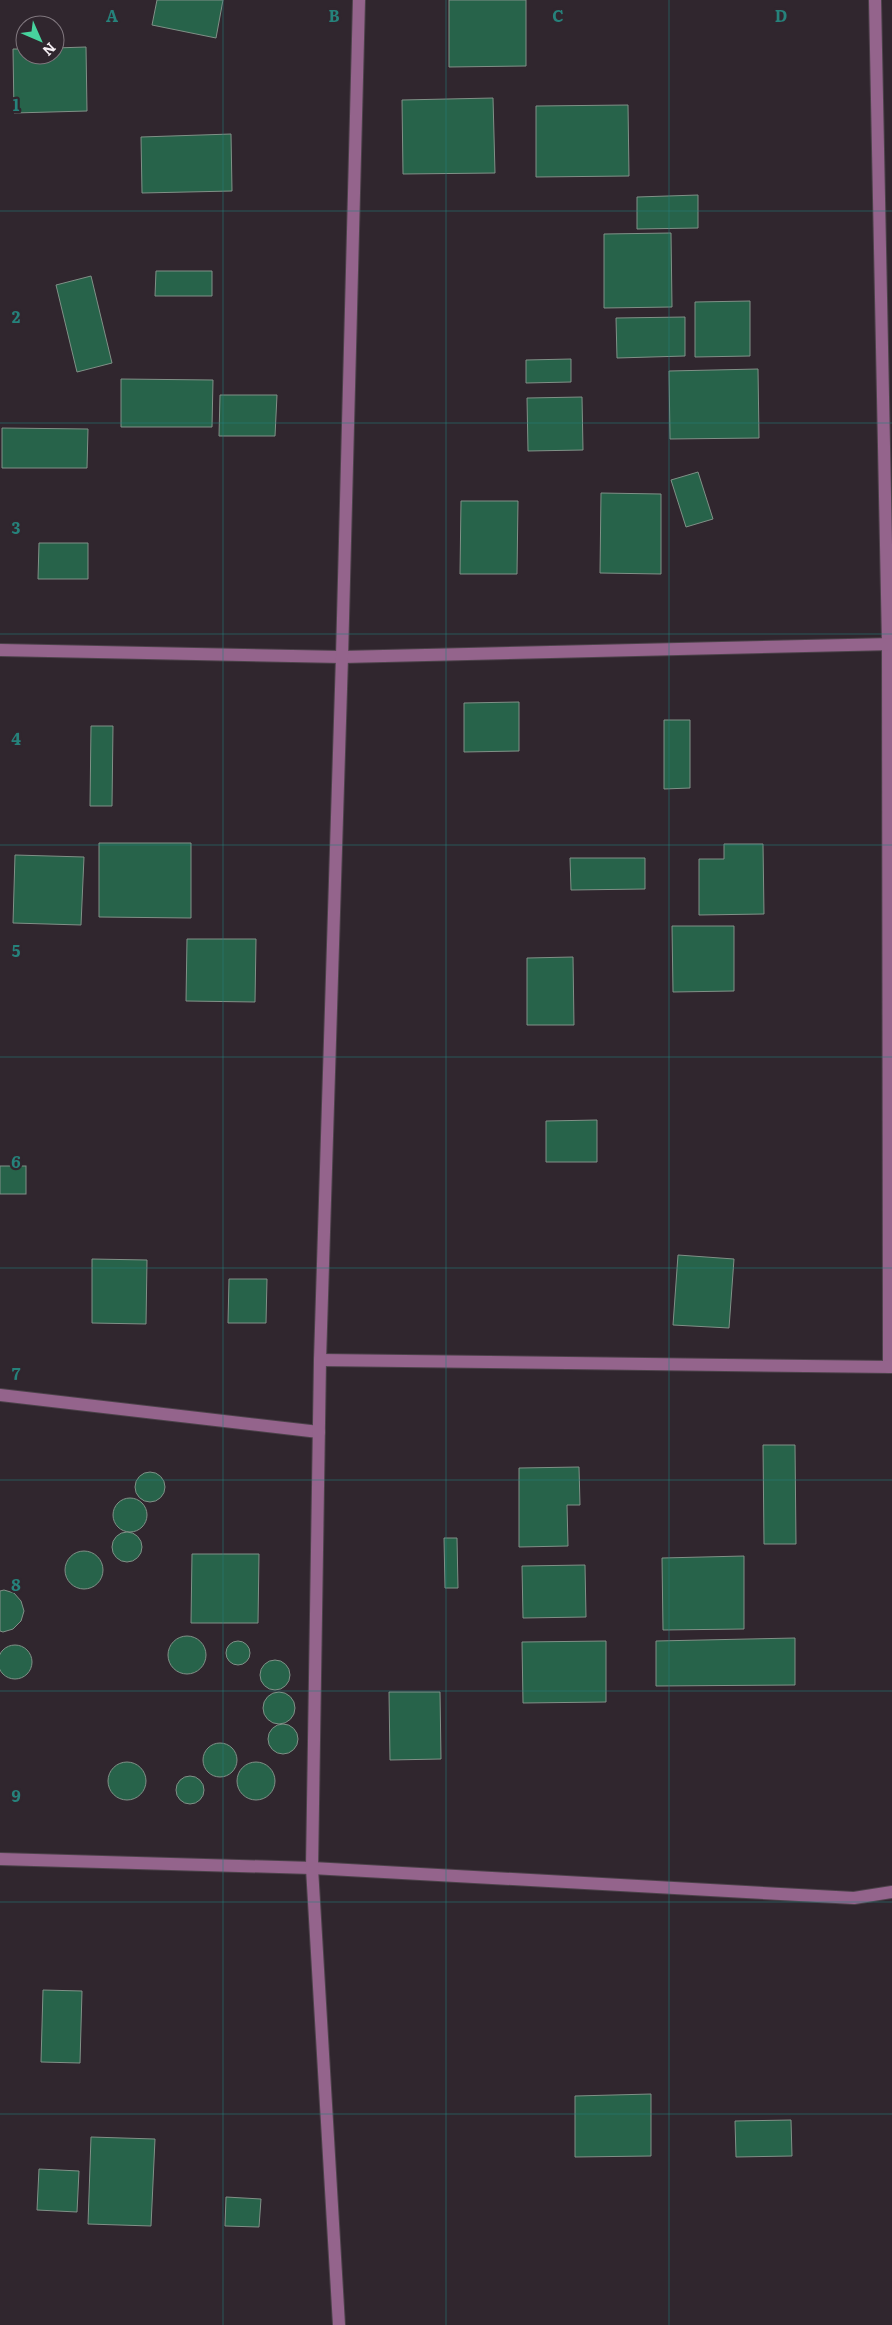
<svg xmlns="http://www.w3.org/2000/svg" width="892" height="2325" viewBox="0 0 892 2325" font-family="Literata,serif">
<rect width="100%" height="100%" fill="#30262e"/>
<!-- building -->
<g fill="#27634a" stroke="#809087">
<path d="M157,0H223L216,38L152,25Z"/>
<path d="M449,0H526V66L449,67Z"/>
<path d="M86,47L87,111L14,113L13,49H25V55H55V48Z"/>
<path d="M493,98L495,173L403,174L402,100Z"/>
<path d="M628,105L629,176L536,177V106Z"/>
<path d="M231,134L232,191L142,193L141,137Z"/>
<path d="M698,195V228L637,229V197Z"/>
<path d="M671,233L672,307L604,308V234Z"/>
<path d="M156,271H212V296H155Z"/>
<path d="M91,276L112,363L77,372L56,285Z"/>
<path d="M750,301V356L695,357V302Z"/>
<path d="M685,317V356L617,358L616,318Z"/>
<path d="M571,359V382L526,383V360Z"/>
<path d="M758,369L759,438L670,439L669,371Z"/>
<path d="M121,379L213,380L212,427H121Z"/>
<path d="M220,395H277L275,436H219Z"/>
<path d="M582,397L583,450L528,451L527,398Z"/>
<path d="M2,428L88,429L87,468H2Z"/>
<path d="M698,472L713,519L686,527L671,480Z"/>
<path d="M601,493L661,494V574L600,573Z"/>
<path d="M461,501H518L517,574H460Z"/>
<path d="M39,543H88V579H38Z"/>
<path d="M519,702V751L464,752V703Z"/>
<path d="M664,720H690V788L664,789Z"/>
<path d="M91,726H113L112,806H90Z"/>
<path d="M99,843H191V918L99,917Z"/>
<path d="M724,844H763L764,914L699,915V859H724Z"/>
<path d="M15,855L84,857L81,925L13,923Z"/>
<path d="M570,858H645V889L571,890Z"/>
<path d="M672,926H734V991L673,992Z"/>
<path d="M187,939H256L255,1002L186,1001Z"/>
<path d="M573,957L574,1025H527V958Z"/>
<path d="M597,1120V1162H546V1121Z"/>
<rect x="0" y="1166" width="26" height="28"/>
<path d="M678,1255L734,1259L729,1328L673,1325Z"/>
<path d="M92,1259L147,1260L146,1324L92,1323Z"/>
<path d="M229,1279H267L266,1323H228Z"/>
<path d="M763,1445H795L796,1544H764Z"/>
<path d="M579,1467L580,1505H567L568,1546L519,1547V1468Z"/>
<circle cx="150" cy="1487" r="15"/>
<circle cx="130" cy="1515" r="17"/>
<circle cx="127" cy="1547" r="15"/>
<path d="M444,1538H457L458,1588H445Z"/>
<circle cx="84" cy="1570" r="19"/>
<path d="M192,1554H259L258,1623H191Z"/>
<path d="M744,1556V1629L663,1630L662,1558Z"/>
<path d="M585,1565L586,1617L523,1618L522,1566Z"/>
<path d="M4,1590L14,1593L21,1601L24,1611L21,1621L13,1629L3,1632L0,1631V1591Z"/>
<circle cx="187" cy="1655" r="19"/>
<path d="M795,1638V1685L656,1686V1641Z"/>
<circle cx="238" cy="1653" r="12"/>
<path d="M606,1641V1702L523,1703L522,1642Z"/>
<circle cx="15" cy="1662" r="17"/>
<circle cx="275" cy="1675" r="15"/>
<path d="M389,1692H440L441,1759L390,1760Z"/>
<circle cx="279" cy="1708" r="16"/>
<circle cx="283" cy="1739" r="15"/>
<circle cx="220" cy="1760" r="17"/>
<circle cx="256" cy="1781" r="19"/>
<circle cx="127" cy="1781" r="19"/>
<circle cx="190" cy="1790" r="14"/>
<path d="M43,1990L82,1991L80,2063L41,2062Z"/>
<path d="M651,2094V2156L575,2157V2096Z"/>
<path d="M791,2120L792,2156L736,2157L735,2121Z"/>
<path d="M91,2137L155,2139L151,2226L88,2224Z"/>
<path d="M39,2169L79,2171L77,2212L37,2210Z"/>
<path d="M226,2197L261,2199L259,2227L225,2226Z"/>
</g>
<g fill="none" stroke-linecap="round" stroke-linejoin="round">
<defs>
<g id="minor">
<path d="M875,0L888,644L889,1367"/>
<path d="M0,650L342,657L892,644"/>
<path d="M320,1360L892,1367"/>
<path d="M0,1395L319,1432"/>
<path d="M0,1859L312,1868L854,1898L892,1892"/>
<path d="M339,2325L312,1868L320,1360L342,657L359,0"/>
</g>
</defs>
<!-- minor casing -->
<use href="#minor" stroke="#4c424a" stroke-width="14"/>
<!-- minor -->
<use href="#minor" stroke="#94648c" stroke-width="12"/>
</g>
<!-- grid -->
<path fill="none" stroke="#26827b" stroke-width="1" stroke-opacity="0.55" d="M223,0V2325M446,0V2325M669,0V2325M0,211H892M0,423H892M0,634H892M0,845H892M0,1057H892M0,1268H892M0,1480H892M0,1691H892M0,1902H892M0,2114H892"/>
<g font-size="16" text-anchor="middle" font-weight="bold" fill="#26827b" stroke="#30262e" stroke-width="4.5" stroke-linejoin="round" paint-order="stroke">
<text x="112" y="22">A</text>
<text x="334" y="22">B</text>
<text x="558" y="22">C</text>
<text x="781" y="22">D</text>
<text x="16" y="111">1</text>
<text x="16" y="323">2</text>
<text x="16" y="534">3</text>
<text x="16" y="745">4</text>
<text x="16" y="957">5</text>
<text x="16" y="1168">6</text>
<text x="16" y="1380">7</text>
<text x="16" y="1591">8</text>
<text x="16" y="1802">9</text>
</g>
<!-- north arrow -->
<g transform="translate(40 40) rotate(135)"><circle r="24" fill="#30262e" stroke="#7f767d"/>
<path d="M0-4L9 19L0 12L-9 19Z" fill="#47d49e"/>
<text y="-8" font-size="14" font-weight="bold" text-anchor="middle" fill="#f6eff4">N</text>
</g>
</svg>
